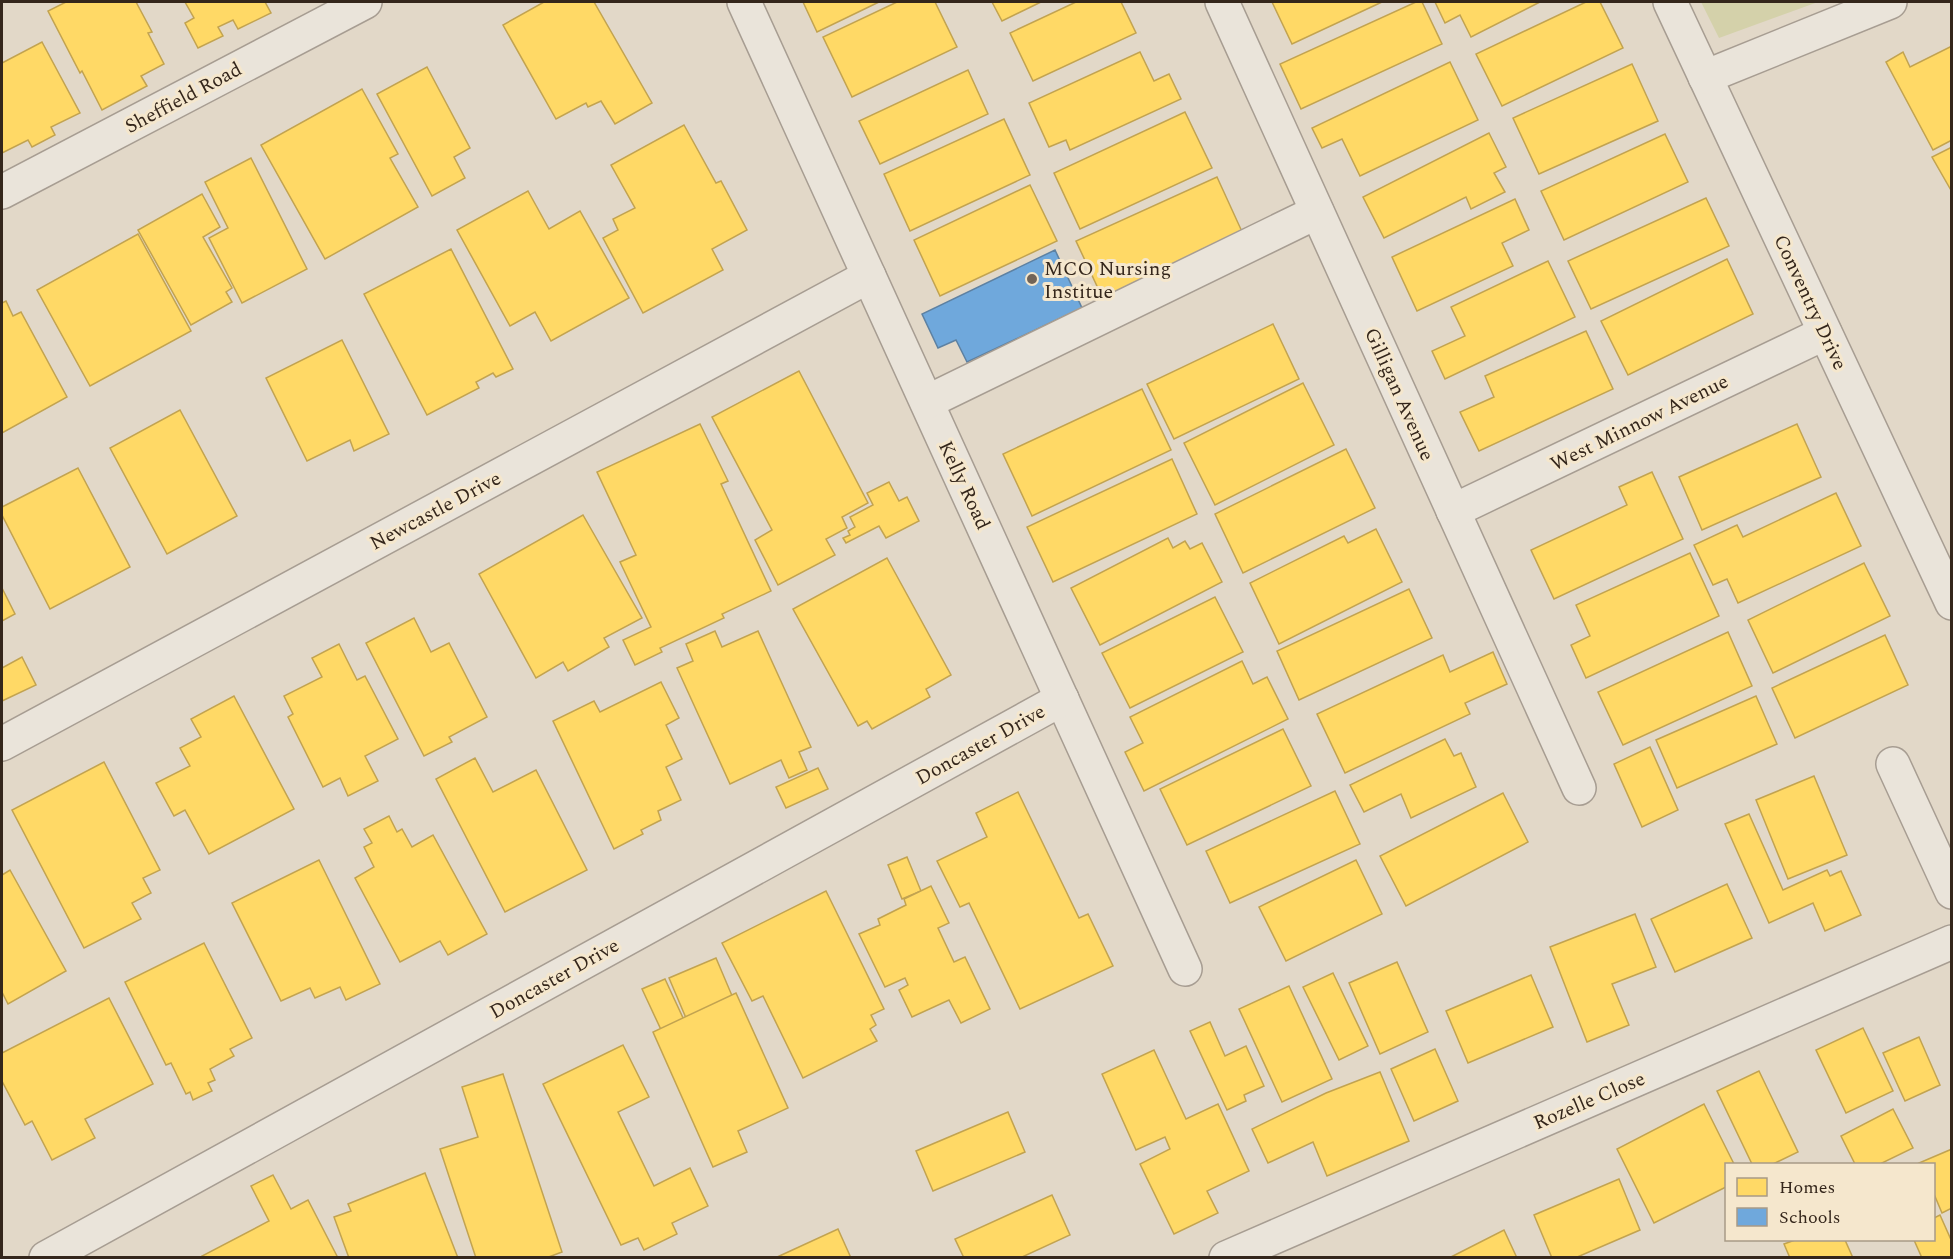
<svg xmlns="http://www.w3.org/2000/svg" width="1953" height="1259" viewBox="0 0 1953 1259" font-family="Spectral,serif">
<rect width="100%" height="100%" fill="#e2d8c8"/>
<!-- green -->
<path fill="#d4d1aa" d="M1701,2H1818L1719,38Z"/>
<!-- homes -->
<g fill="#ffd966" stroke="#c2a350" stroke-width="1.5">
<path d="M66,2H136L152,32L148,33L164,64L141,76L147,86L102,110L82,71L80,73L48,11Z"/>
<path d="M185,2H265L271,13L238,29L233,20L218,27L223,36L198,48L185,23L194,18Z"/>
<path d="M544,2H594L652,103L615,124L601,101L588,107L586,103L556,119L503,25Z"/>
<path d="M803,2H879L817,32Z"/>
<path d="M897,2H935L957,47L852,97L823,37Z"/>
<path d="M992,2H1041L1002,21Z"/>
<path d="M1076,2H1121L1136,33L1033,81L1010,33Z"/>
<path d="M1272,2H1382L1292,44Z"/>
<path d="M1416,2H1422L1442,44L1301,109L1280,64Z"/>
<path d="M1435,2H1540L1471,37L1460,15L1445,23Z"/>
<path d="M1586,2H1600L1623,48L1502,106L1476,54Z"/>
<path d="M42,42L80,113L51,127L55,135L32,147L28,140L2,153V63Z"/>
<path d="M1952,46V140L1933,150L1886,62L1903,52L1910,67Z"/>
<path d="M1140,52L1154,81L1169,74L1181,99L1070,150L1066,140L1049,147L1029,103Z"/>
<path d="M1450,62L1478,120L1360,176L1342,139L1322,148L1312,128Z"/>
<path d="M1632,64L1658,121L1539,174L1513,118Z"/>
<path d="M427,67L470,148L454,157L465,178L432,196L377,94Z"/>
<path d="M968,70L988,114L880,164L859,121Z"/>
<path d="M362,89L398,154L390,158L418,207L325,259L261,145Z"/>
<path d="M1185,112L1212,168L1080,229L1054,173Z"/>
<path d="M1004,119L1030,175L910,231L884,174Z"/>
<path d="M684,125L716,183L721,181L747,230L712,249L723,270L643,313L603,238L618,230L613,219L635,208L611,165Z"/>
<path d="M1489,133L1506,167L1494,173L1505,192L1471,209L1466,197L1384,238L1363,197Z"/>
<path d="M1665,134L1688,182L1564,240L1541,191Z"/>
<path d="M1952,147V192L1932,157Z"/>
<path d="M251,158L307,269L242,303L209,238L228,228L205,182Z"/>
<path d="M1217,177L1244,236L1103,299L1076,241Z"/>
<path d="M1030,185L1057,241L940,296L914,240Z"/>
<path d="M528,191L549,229L580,211L629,298L551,341L535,312L510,326L457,230Z"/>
<path d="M202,194L220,227L203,237L232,288L226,292L232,302L191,325L138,230Z"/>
<path d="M1706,198L1729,246L1591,309L1568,261Z"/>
<path d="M1515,199L1529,230L1502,243L1513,266L1417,311L1392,257Z"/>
<path d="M138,234L191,331L90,386L37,290Z"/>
<path d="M451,249L513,369L496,377L493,373L476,382L479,388L427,415L364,294Z"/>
<path d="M1727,259L1753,314L1628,375L1601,321Z"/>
<path d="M1548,261L1575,317L1445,379L1432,351L1465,336L1451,307Z"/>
<path d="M6,301L13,316L21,312L67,397L2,433V303Z"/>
<path d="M1273,324L1299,379L1174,439L1147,384Z"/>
<path d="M1586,331L1613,389L1479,451L1460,412L1494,397L1485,376Z"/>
<path d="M342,340L389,434L354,451L350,440L307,461L266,378Z"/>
<path d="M799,371L868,503L842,517L847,528L826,539L835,555L778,585L755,540L772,530L712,417Z"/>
<path d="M1303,383L1334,445L1215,505L1184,443Z"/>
<path d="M1142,389L1171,450L1032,516L1003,454Z"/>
<path d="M180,410L237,516L167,554L110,448Z"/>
<path d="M700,424L728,481L721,484L771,591L722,614L724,618L660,648L662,652L635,665L623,640L651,627L620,562L636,555L597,472Z"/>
<path d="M1797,424L1821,477L1702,530L1679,477Z"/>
<path d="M1346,449L1375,508L1243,573L1215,514Z"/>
<path d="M1172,459L1197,514L1053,582L1027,527Z"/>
<path d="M78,468L130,567L50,609L2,515V507Z"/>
<path d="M1652,472L1683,539L1554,599L1531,550L1627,505L1619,487Z"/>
<path d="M889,482L899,501L907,497L919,521L886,538L879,526L846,543L843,538L850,535L848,531L855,527L850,517L873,505L867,493Z"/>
<path d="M1836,493L1861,546L1738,603L1727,579L1713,585L1694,545L1737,525L1743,537Z"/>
<path d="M583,515L642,618L604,638L609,647L568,671L563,662L536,678L479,574Z"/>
<path d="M1376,529L1402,582L1279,644L1250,583L1344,536L1348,543Z"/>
<path d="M1168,538L1173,548L1185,541L1190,549L1202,543L1222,582L1100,645L1071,588Z"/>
<path d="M1690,553L1719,616L1586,678L1571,645L1590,636L1576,605Z"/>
<path d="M887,558L951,675L926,689L930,697L872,729L867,721L858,726L793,609Z"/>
<path d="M1864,563L1890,616L1773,673L1748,620Z"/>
<path d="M2,588L15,614L2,621Z"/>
<path d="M1409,589L1432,638L1299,700L1277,651Z"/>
<path d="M1215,597L1243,652L1130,708L1102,653Z"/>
<path d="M414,618L431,652L449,643L487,717L449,737L452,742L424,756L366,643Z"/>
<path d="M715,631L722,647L758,631L811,747L799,752L807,770L789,778L781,760L730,784L677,668L693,661L686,644Z"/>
<path d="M1728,632L1752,686L1623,745L1598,692Z"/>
<path d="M1885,635L1908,685L1795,738L1772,688Z"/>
<path d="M339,644L357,680L365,676L398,739L365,756L378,781L348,796L340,778L323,787L288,717L293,714L284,696L322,677L312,658Z"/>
<path d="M1493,652L1507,684L1465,703L1470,714L1345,773L1317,714L1443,655L1450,672Z"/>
<path d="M22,657L36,685L2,701V668Z"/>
<path d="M1242,661L1253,684L1267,677L1288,719L1144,791L1125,752L1143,743L1130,717Z"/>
<path d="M661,682L679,718L666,725L682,759L666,767L681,800L658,811L661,820L641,830L643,834L614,849L553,721L594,701L600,712Z"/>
<path d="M234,696L294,809L209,854L185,810L174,816L156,783L190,766L180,748L201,737L191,719Z"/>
<path d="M1756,696L1777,744L1677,788L1656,740Z"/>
<path d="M1283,729L1311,786L1187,845L1160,789Z"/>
<path d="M1445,739L1454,756L1461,753L1476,787L1411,818L1401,794L1364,812L1350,785Z"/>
<path d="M1650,747L1678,810L1642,827L1614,764Z"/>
<path d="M475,758L493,792L536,770L587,870L505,912L436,779Z"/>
<path d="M104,762L160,870L143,878L151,893L132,903L141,919L84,948L12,810Z"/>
<path d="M818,768L828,789L786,808L776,787Z"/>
<path d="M1814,776L1847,855L1788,879L1756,800Z"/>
<path d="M1335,791L1360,844L1230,903L1206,851Z"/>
<path d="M1018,792L1079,918L1088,914L1113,966L1020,1009L969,903L960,907L937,861L987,837L976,813Z"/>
<path d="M1503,793L1528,842L1406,906L1380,856Z"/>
<path d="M1749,814L1783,890L1827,870L1830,876L1841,871L1861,915L1825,931L1813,903L1769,923L1725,824Z"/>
<path d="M389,816L397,832L402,829L412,847L433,835L487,934L448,955L440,941L400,962L355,878L374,867L364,847L372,843L364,829Z"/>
<path d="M907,857L921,891L902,899L888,865Z"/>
<path d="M319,860L380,984L346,1000L340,987L315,998L310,988L281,1001L232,903Z"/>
<path d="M1356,860L1382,914L1286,961L1259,907Z"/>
<path d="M10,870L66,971L8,1004L2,992V875Z"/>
<path d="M1727,884L1752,938L1675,972L1651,919Z"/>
<path d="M931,886L949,923L938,928L954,962L965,957L990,1009L961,1023L949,1000L912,1017L899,990L908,985L905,978L885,987L859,934L880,925L878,919L906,905L904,899Z"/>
<path d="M826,891L884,1009L871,1015L876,1025L870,1029L877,1041L803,1078L763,996L752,1001L722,943Z"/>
<path d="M1635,914L1656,967L1612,984L1629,1025L1587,1042L1550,947Z"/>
<path d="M204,943L252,1038L230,1049L234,1056L210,1069L215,1080L208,1083L212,1091L193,1100L190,1092L186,1094L171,1063L166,1065L125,982Z"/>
<path d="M716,958L733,998L686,1018L669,978Z"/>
<path d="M1397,962L1428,1032L1380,1054L1349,983Z"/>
<path d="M1333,973L1368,1046L1339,1060L1303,987Z"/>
<path d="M1531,975L1553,1027L1468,1063L1446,1011Z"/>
<path d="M665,979L684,1020L693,1016L702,1033L692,1038L698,1052L673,1064L660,1036L663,1034L642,989Z"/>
<path d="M1289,986L1332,1079L1282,1102L1239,1009Z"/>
<path d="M736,993L788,1108L738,1131L747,1152L713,1167L653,1032Z"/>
<path d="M109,998L153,1084L85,1119L95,1138L52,1160L32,1121L25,1125L2,1081V1053Z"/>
<path d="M1210,1022L1225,1056L1246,1046L1264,1086L1244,1095L1246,1101L1227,1110L1190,1031Z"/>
<path d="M1863,1028L1893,1091L1846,1113L1816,1050Z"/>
<path d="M1919,1037L1940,1085L1905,1101L1883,1053Z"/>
<path d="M623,1045L649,1097L618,1112L654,1186L690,1168L708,1206L672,1223L677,1234L644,1250L638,1238L621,1245L543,1084Z"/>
<path d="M1435,1049L1458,1101L1414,1121L1391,1069Z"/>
<path d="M1154,1050L1186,1119L1218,1104L1249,1171L1207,1191L1218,1213L1174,1234L1140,1164L1170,1149L1165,1137L1136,1150L1102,1074Z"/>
<path d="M1759,1071L1798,1152L1773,1164H1752L1717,1091Z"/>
<path d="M1380,1072L1409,1141L1327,1176L1313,1142L1268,1163L1252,1129L1326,1093Z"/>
<path d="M503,1074L562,1252L546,1258H476L440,1149L478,1137L462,1087Z"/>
<path d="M1704,1104L1734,1164H1726V1187L1654,1223L1617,1149Z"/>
<path d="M1893,1109L1913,1148L1880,1164H1855L1841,1136Z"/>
<path d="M1008,1112L1025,1152L933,1191L916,1151Z"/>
<path d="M1952,1149V1208L1942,1213L1934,1194V1164H1920L1919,1163Z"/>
<path d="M425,1173L458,1258H349L334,1217L351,1211L348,1204Z"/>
<path d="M273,1175L291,1209L308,1200L338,1258H203L202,1256L269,1221L251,1186Z"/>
<path d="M1619,1179L1640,1230L1575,1258H1552L1534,1215Z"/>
<path d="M1052,1195L1070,1235L1020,1258H964L955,1239Z"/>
<path d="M1940,1215L1952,1242V1258H1922L1914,1240H1934V1218Z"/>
<path d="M838,1229L851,1258H775Z"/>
<path d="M1504,1230L1517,1258H1449Z"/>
<path d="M1795,1240H1845L1853,1258H1790L1784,1244Z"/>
</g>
<!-- schools -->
<path fill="#6fa8dc" stroke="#5d81a2" stroke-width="1.5" d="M1055,250L1082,308L967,362L956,340L938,348L922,314Z"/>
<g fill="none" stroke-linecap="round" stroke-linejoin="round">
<defs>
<g id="street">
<path d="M744,2L1185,969"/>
<path d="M1222,2L1579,788"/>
<path d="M1670,2L1952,603"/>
<path d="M1705,77L1890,2"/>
<path d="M2,192L365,2"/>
<path d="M927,402L1317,212"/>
<path d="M1453,511L1825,333"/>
<path d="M2,744L869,276"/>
<path d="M1893,764L1952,892"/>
<path d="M46,1258L1062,699"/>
<path d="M1226,1258L1952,942"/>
</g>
</defs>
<!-- street casing -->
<use href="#street" stroke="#a79d92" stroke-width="36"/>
<!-- street -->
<use href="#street" stroke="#eae4da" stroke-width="33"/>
</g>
<!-- markers -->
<circle fill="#716458" stroke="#f5e7cd" stroke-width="2" cx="1032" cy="279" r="6"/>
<g text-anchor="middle" stroke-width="6" stroke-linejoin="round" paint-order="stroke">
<!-- street labels -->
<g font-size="20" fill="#34261b" stroke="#f5e7cd">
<text transform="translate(183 97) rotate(-28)" y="7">Sheffield Road</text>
<text transform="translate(1811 302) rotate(65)" y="7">Conventry Drive</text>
<text transform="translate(1400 394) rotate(66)" y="7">Gilligan Avenue</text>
<text transform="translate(1639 422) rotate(-26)" y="7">West Minnow Avenue</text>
<text transform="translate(965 485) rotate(65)" y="7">Kelly Road</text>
<text transform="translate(435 510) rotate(-28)" y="7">Newcastle Drive</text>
<text transform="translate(980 744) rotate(-29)" y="7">Doncaster Drive</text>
<text transform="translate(554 978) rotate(-29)" y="7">Doncaster Drive</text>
<text transform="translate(1589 1100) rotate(-23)" y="7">Rozelle Close</text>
</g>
<!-- poi labels -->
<g font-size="20" fill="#34261b" stroke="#f5e7cd" text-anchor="start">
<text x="1044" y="275">MCO Nursing<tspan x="1044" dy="23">Institue</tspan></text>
</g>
</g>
<!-- border -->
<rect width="1953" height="1259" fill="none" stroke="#34261b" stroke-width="6"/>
<!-- legend -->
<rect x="1725" y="1163" width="210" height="78" fill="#f5e7cd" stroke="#a89a86" stroke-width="1.5"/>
<rect x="1737" y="1178" width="30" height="18" fill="#ffd966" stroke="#a89a86" stroke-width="1.5"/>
<text x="1779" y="1193" font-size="18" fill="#34261b">Homes</text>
<rect x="1737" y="1208" width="30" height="18" fill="#6fa8dc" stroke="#a89a86" stroke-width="1.5"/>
<text x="1779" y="1223" font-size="18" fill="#34261b">Schools</text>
</svg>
